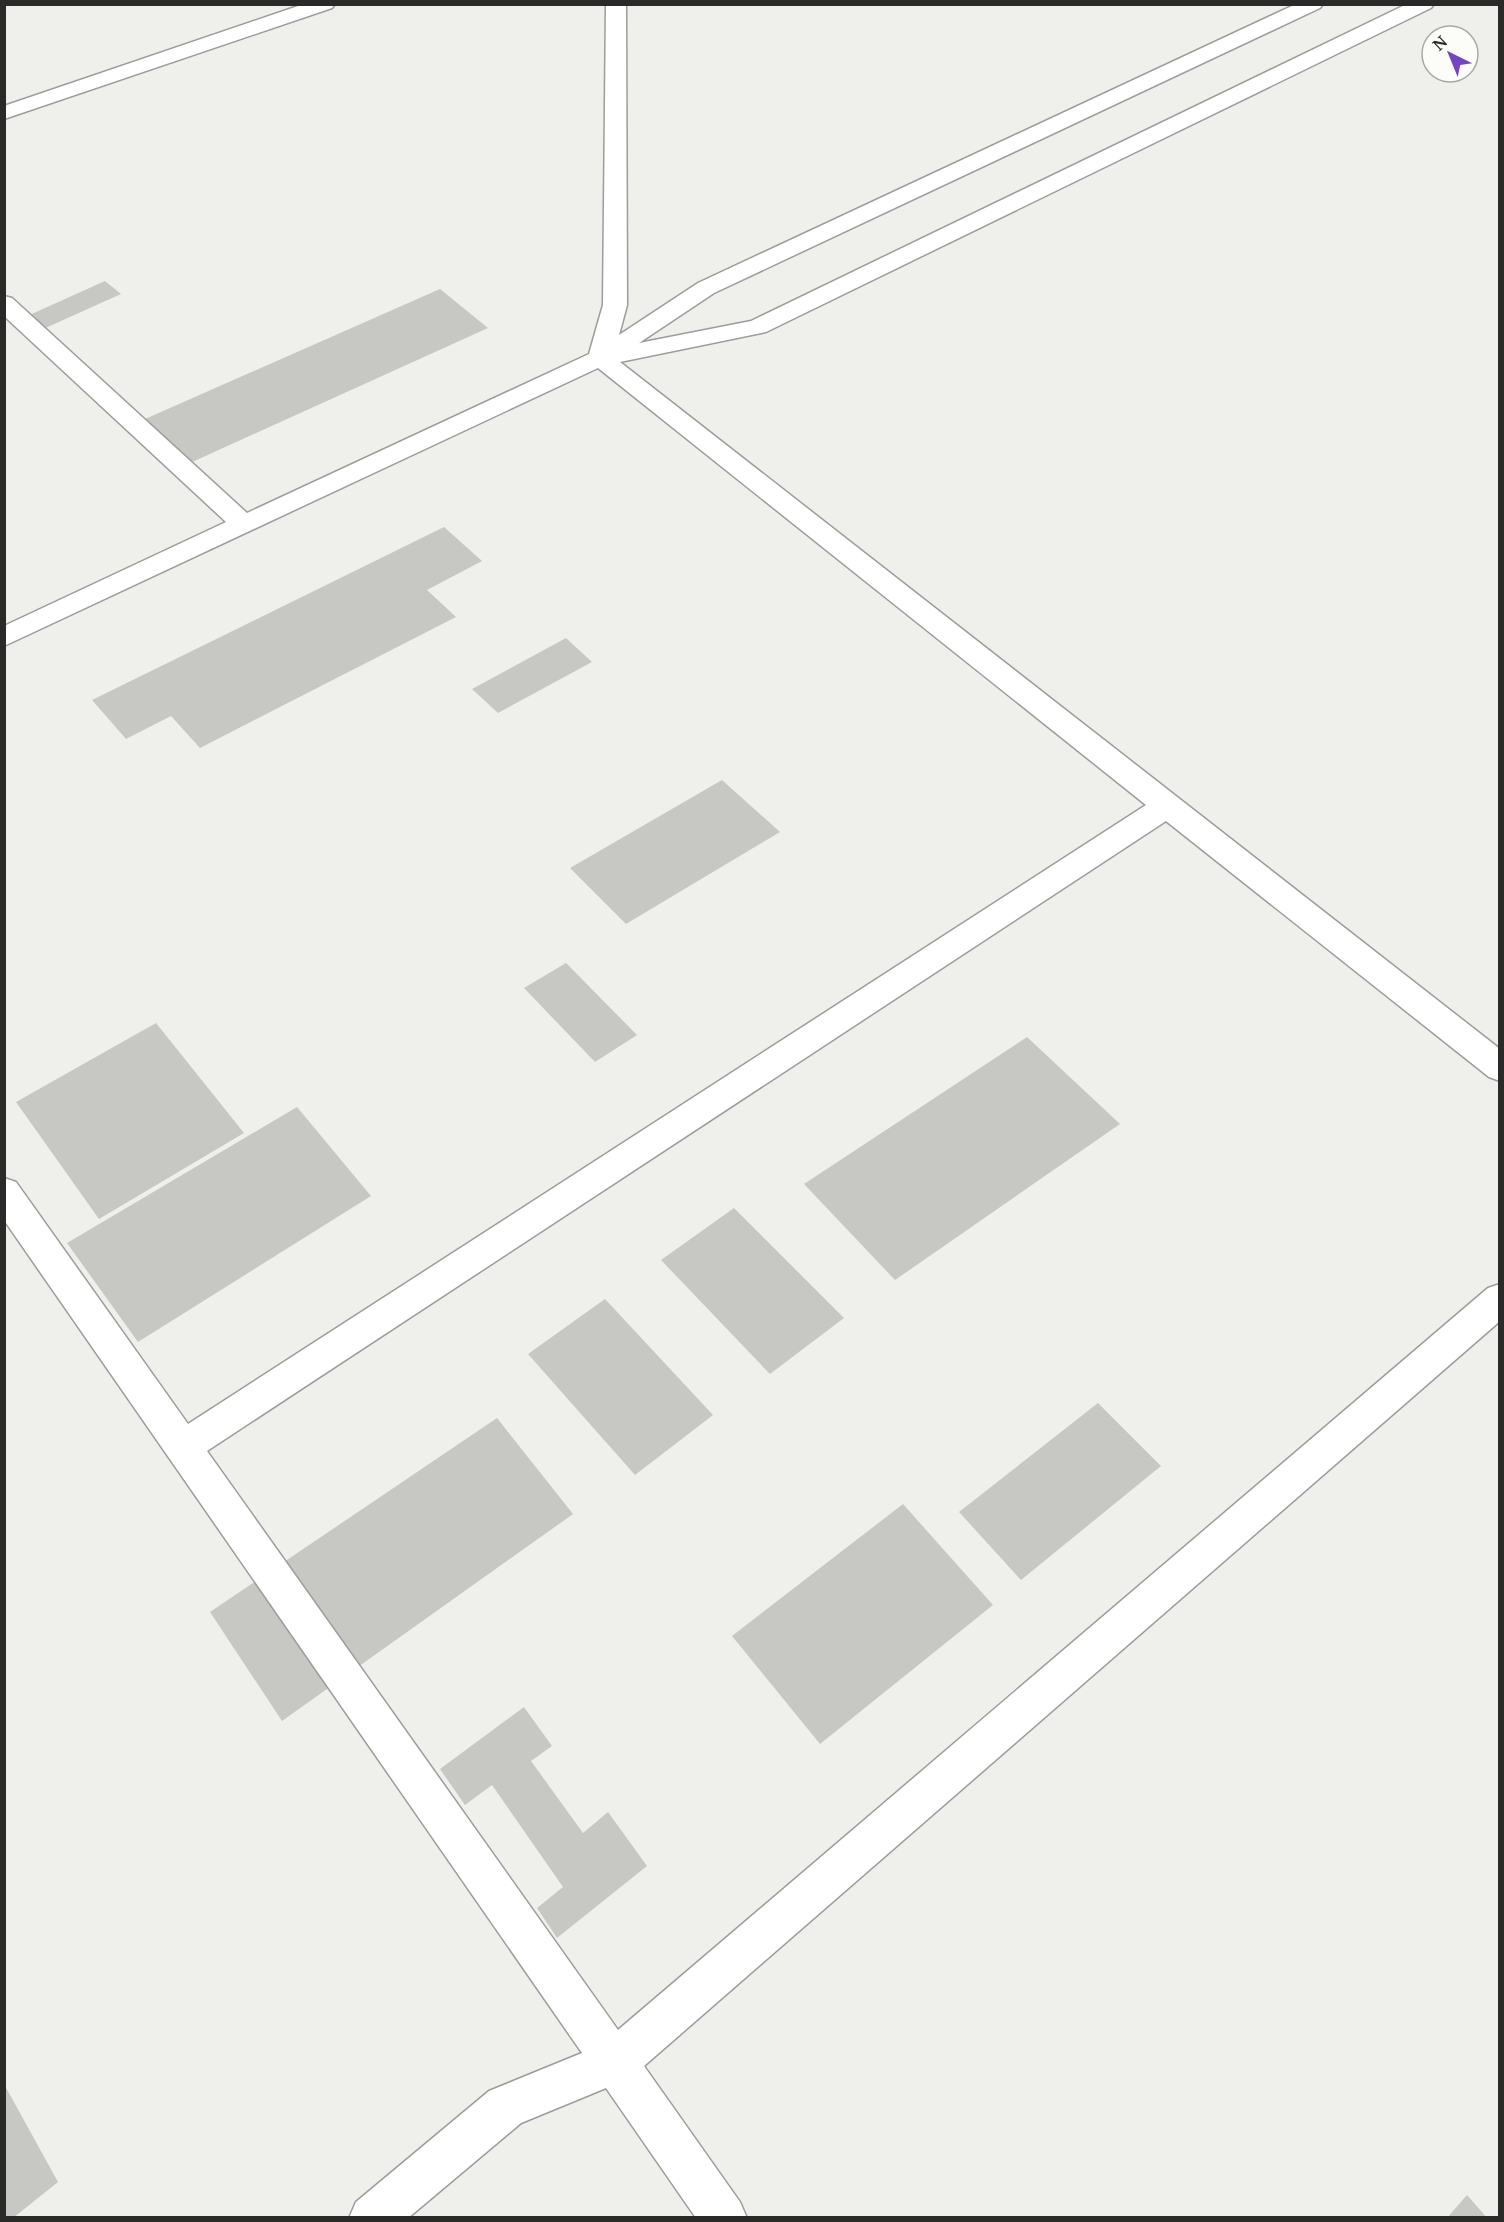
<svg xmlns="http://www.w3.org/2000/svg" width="1504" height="2222" viewBox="0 0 1504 2222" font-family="'Noto Serif',serif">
<rect width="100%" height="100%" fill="#eff0ec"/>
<!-- building -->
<g fill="#c7c8c4">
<path d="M105,281L121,294L41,330L25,317Z"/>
<path d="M440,289L488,328L190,463L145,419Z"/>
<path d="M444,527L482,561L427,590L456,617L200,748L171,716L126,739L92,700Z"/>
<path d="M566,638L592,662L498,713L472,689Z"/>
<path d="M722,780L780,832L626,924L570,868Z"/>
<path d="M566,963L637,1035L595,1062L524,988Z"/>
<path d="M156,1023L244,1133L99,1219L16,1102Z"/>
<path d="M1027,1037L1120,1124L895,1280L804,1184Z"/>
<path d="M297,1107L371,1196L138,1342L67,1243Z"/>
<path d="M734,1208L844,1318L770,1374L661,1260Z"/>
<path d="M605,1299L713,1415L635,1475L528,1354Z"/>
<path d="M1098,1403L1161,1466L1021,1580L959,1512Z"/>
<path d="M497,1418L573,1514L282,1721L210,1612Z"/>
<path d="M903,1504L993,1605L820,1744L732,1636Z"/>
<path d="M524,1707L552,1746L531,1761L583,1833L608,1812L647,1866L557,1938L537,1908L563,1887L492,1785L465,1805L440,1769Z"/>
<path d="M4,2084L58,2182L13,2218H4Z"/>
<path d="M1467,2195L1487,2218H1447Z"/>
</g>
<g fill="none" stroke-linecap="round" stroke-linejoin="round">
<defs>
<g id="minor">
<path d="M304,4H335L332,8L4,119V106Z"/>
<path d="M606,4H626L627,305L619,335L698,283L1296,4H1323L1320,8L714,293L639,343L751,321L1407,4H1434L1431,8L766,332L620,362L1500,1049V1081L1489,1077L1166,821L207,1451L618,2030L1488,1288L1500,1284V1321L644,2066L740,2202L747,2218H696L606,2088L521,2123L408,2218H349L356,2202L489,2091L582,2053L4,1220V1178L16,1182L188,1424L1146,805L598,368L4,646V626L226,522L4,316V296L12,298L247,513L589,354L603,305Z"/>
</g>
</defs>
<!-- minor casing -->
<use href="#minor" stroke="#9c9d9a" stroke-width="3"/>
<!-- minor -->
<use href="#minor" fill="#fff" fill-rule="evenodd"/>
</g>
<!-- border -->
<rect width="1504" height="2222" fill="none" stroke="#2a2b29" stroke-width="12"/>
<!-- north arrow -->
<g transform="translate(1450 54) rotate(317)"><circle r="28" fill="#fcfdf9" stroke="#a8a9a6" stroke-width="1.5"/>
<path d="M0-4.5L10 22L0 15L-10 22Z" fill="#7346bf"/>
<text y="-9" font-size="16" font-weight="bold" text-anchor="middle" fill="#2a2b29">N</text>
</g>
</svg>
